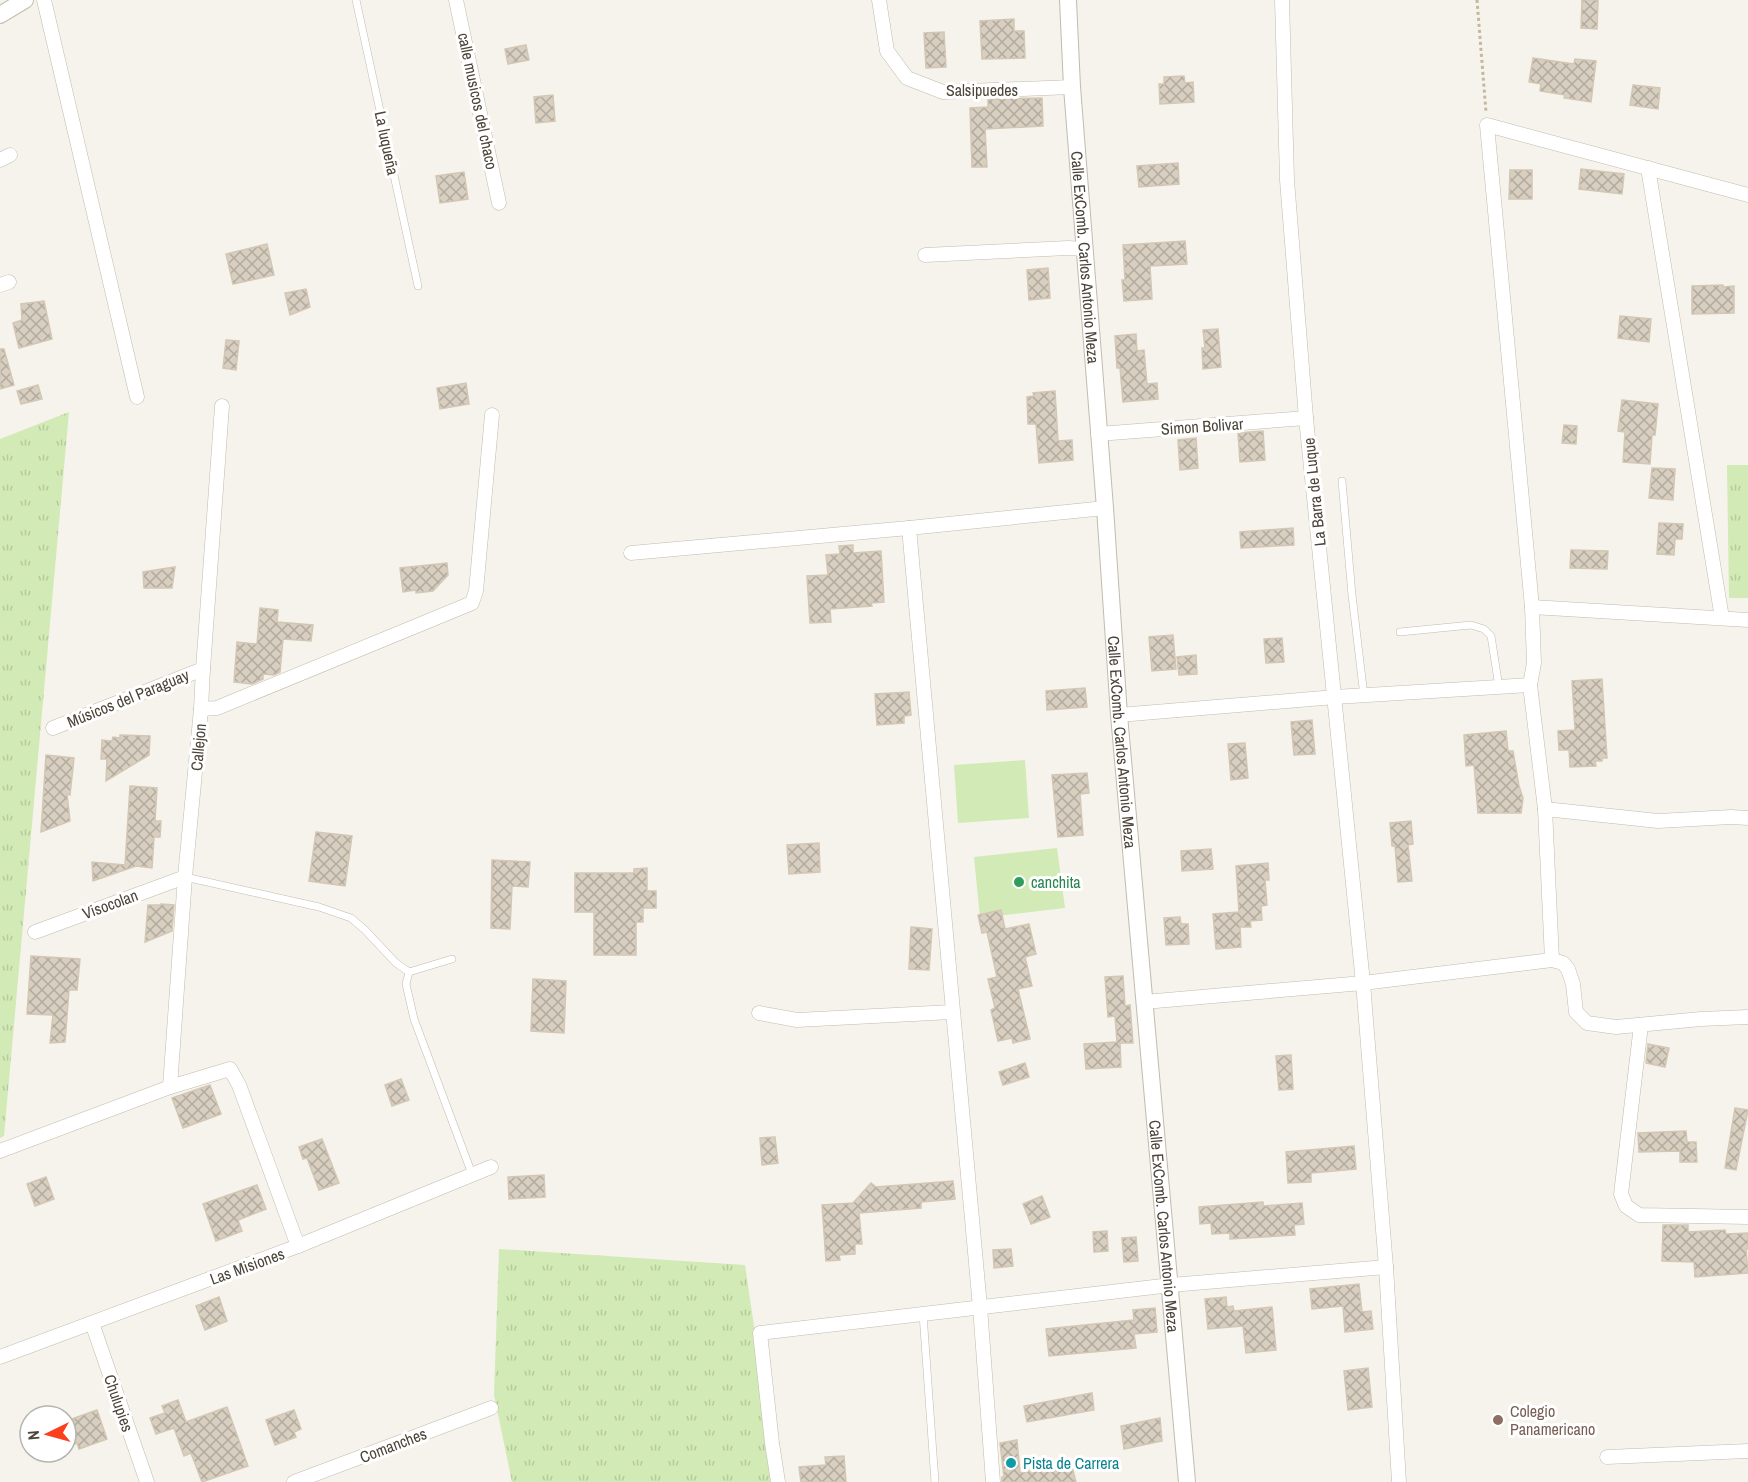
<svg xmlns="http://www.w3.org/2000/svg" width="1748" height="1482" viewBox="0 0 1748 1482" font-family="'Archivo Narrow',sans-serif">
<defs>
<pattern id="grass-tufts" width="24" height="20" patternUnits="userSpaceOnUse" patternTransform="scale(1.5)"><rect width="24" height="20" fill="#d2eab5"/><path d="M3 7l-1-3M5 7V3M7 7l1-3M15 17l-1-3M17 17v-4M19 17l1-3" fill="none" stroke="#b6ca9c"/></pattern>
<pattern id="building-cross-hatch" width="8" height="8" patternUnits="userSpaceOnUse" patternTransform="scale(1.5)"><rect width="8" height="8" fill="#d8cfc1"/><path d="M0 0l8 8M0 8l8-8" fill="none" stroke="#b1aa9e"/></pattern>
</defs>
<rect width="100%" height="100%" fill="#f6f3ec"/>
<!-- grass -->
<g fill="url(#grass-tufts)">
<path d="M69,412L4,1136L0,1138V439Z"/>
<path d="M1727,465H1748V598H1729Z"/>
<path d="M499,1249L745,1265L777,1482H512L494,1395Z"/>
</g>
<!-- pitch -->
<g fill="#d2eab5">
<path d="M1025,760L1029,818L958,823L954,765Z"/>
<path d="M1057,848L1065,908L980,918L974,857Z"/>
</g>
<!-- building -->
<g fill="url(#building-cross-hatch)" stroke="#d3c7b4" stroke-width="1.5">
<path d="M1582,0H1598L1597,29L1581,28Z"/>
<path d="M1014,19V31H1024L1025,58L982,59L980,21Z"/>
<path d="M944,32L946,67L926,68L924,33Z"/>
<path d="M526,45L529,60L508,64L505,49Z"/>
<path d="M1533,58L1574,64L1575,59L1596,61L1591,102L1564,98L1565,95L1540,91L1541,84L1529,82Z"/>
<path d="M1184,76L1185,83L1193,82L1194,102L1160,104L1159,84H1164V77Z"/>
<path d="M1633,85L1660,88L1658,109L1630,105Z"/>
<path d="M553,95L555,121L536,123L534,97Z"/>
<path d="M1042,98L1043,126L985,129L987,167H972L970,108L988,107V99Z"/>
<path d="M1178,163L1179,184L1139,187L1137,166Z"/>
<path d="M1581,169L1624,174L1622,194L1579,189Z"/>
<path d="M1510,170H1532V199H1509Z"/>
<path d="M464,172L468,199L440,203L436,176Z"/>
<path d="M1185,241L1187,264L1150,266L1152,299L1124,301L1122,280H1125L1123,245Z"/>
<path d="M267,244L274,275L233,284L226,254Z"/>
<path d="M1048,268L1050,298L1029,300L1027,270Z"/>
<path d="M1723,285V287L1734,286V313L1692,314V286Z"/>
<path d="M306,289L310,307L290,315L285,293Z"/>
<path d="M44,301L52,339L19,348L13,323L22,320L21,304Z"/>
<path d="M1620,316L1651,319L1649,342L1618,338Z"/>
<path d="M1218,329L1221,367L1203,369L1202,348H1205L1203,330Z"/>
<path d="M1136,334L1137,351L1144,350L1147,384L1157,383L1158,399L1123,402L1120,368H1117L1115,336Z"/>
<path d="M226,340L239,341L236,370L223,368Z"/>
<path d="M0,349H4L14,385L0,389Z"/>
<path d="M466,383L469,404L440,409L437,388Z"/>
<path d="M38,385L42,399L21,404L17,391Z"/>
<path d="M1055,391L1058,441L1072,440L1073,460L1039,463L1036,424H1028L1027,397L1034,396L1033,393Z"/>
<path d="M1622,400L1658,404L1655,435H1652L1650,464L1623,462L1625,432L1618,431Z"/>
<path d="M1564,425L1577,426L1576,444L1562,443Z"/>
<path d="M1263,431L1265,460L1240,462L1238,433Z"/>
<path d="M1196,438L1198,468L1180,470L1178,440Z"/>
<path d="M1652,468L1675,469L1673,500L1649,498Z"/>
<path d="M1659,523L1683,524L1682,539H1675L1674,555L1657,554Z"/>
<path d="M1293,528L1294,545L1241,548L1240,532Z"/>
<path d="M853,545V553L881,551L884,602L871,603L872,606L830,609L831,622L810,623L807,576L828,575L826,555L840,554L839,546Z"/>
<path d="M1571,550L1608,551L1607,569L1570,568Z"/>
<path d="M447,563L448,575L433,591L416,593V590L403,592L400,568Z"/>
<path d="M175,567L172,588H144L143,572Z"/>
<path d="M260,608L278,610L277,622L313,625L311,641L283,639L280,672L274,675L263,674V679L252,684L234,682L237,642L257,644Z"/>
<path d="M1173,635L1176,669L1152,671L1149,637Z"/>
<path d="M1282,638L1284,662L1266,663L1264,639Z"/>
<path d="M1196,655L1197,674L1179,675L1177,657Z"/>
<path d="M1602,679L1607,758H1602V761H1595L1596,766L1570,767L1569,750H1559L1558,731L1575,730L1572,681Z"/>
<path d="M1085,688L1087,707L1047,710L1046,691Z"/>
<path d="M909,692L911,715L904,716V723L877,725L875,694Z"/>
<path d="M1312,720L1315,754L1294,755L1291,722Z"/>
<path d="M1506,731L1508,751H1513L1519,786L1523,798L1521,813H1478L1474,765L1466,766L1464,735Z"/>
<path d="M120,735L150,736L149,755L106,781L107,759H101L102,740L112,741L113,737L120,738Z"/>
<path d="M1245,743L1248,778L1231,780L1228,744Z"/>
<path d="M46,755L74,758L70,795L67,794L70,821L41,832Z"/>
<path d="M1087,773L1089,793L1080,794L1083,835L1058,837L1052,775Z"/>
<path d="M130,786L157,788L155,821H161L160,837H154L152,868L136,866L93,881L92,862L125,865Z"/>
<path d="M1411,821L1413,844L1408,845L1412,881L1398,882L1395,846H1392L1390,823Z"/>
<path d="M316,832L352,836L345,886L309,881Z"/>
<path d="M819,843L820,872L789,874L787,845Z"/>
<path d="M1211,849L1213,869L1182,871L1181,851Z"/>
<path d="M492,860L530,862L528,887L512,886L510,929L491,928Z"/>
<path d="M1268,863L1269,880H1265L1267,905L1261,906L1262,920L1250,921L1251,927H1240L1241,947L1216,949L1213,914L1239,912L1236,866Z"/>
<path d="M647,868V891H656V908H643V922H636V955H594V912H575V873H634V869Z"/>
<path d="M161,904L174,905L172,931L145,942L148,905H161Z"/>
<path d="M1001,910L1005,929L1029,924L1036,954L1025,957L1032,986L1018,989L1030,1039L1013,1043L1012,1038L998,1041L991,1010L995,1008L988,979L997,977L987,932L982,933L978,915Z"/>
<path d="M1180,917L1181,924H1188L1189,944L1166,945L1164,918Z"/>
<path d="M911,927L932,929L929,970L909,969Z"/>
<path d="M31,956L80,959L77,990H69L65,1042L50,1043L53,1015L27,1014Z"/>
<path d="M1123,976L1125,1006L1130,1005L1133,1043H1120L1121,1067L1086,1069L1084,1044L1117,1042L1115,1016L1108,1017L1105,977Z"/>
<path d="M533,979L566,981L564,1033L531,1031Z"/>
<path d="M1648,1044L1669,1048L1665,1067L1646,1063Z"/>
<path d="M1291,1055L1293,1089L1279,1090L1276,1056Z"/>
<path d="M1025,1063L1029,1077L1003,1085L999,1072Z"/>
<path d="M401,1079L409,1100L392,1106L385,1085Z"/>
<path d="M210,1085L221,1114L183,1128L172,1098Z"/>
<path d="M1735,1108L1748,1110L1736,1170L1725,1168Z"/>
<path d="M1686,1131L1687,1142H1696L1697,1162H1680V1151L1639,1152L1638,1133Z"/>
<path d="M775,1137L778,1163L762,1165L760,1138Z"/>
<path d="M322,1139L339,1183L319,1190L307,1158L303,1159L299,1147Z"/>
<path d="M1354,1146L1356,1169L1311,1173V1182L1288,1183L1286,1152Z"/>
<path d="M544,1175L545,1197L509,1199L508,1177Z"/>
<path d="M46,1177L54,1199L35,1206L27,1184Z"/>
<path d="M953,1181L955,1199L921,1202V1208L859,1213L862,1244H855V1254L839,1255L840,1260L826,1261L822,1205L853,1203L871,1183L876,1187Z"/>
<path d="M257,1185L266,1209L238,1220L242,1231L216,1241L203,1204Z"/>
<path d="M1042,1196L1050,1217L1031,1224L1023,1204Z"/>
<path d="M1263,1202V1206L1302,1203L1304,1224L1294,1225L1295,1235L1230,1239V1233L1212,1234L1211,1223L1200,1224L1199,1207Z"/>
<path d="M1663,1225H1688V1232L1725,1230L1726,1234L1748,1233V1249H1746L1748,1273L1695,1277L1694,1262L1662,1261Z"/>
<path d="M1107,1231L1108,1251L1094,1252L1093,1232Z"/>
<path d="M1136,1237L1138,1261L1124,1262L1122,1238Z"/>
<path d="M1011,1249L1013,1266L994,1268L993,1250Z"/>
<path d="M1359,1284L1362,1312L1371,1311L1373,1329L1345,1332L1343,1306L1312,1309L1310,1289Z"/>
<path d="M219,1297L227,1321L205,1330L196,1306Z"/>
<path d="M1226,1297L1227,1307L1233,1306L1234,1311L1272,1307L1276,1350L1246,1353L1243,1326L1208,1329L1205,1299Z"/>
<path d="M1155,1308L1157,1332L1134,1334L1136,1348L1049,1356L1046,1329L1134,1320L1133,1310Z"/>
<path d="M1368,1368L1372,1407L1348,1410L1344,1371Z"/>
<path d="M1092,1393L1094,1410L1027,1422L1024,1406Z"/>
<path d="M178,1400L186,1422L227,1407L248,1466L202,1482L191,1453L184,1456L174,1428L156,1434L150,1418L165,1413L162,1406Z"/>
<path d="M97,1410L107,1439L79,1449L77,1443L69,1446L66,1438V1428L71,1426L69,1420Z"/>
<path d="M294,1410L301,1429L294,1432L296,1437L275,1445L266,1420Z"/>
<path d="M1160,1418L1162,1441L1124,1449L1121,1426Z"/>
<path d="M1017,1440L1020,1473L1070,1460L1076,1482H1002V1477H1004L1000,1443Z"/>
<path d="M844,1456L846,1482H801L799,1467L826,1465L825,1457Z"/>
</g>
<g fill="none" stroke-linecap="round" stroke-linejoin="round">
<defs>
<g id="service">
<path d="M356,0L418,286"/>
<path d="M1342,481L1352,595L1364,696"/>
<path d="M1400,632L1471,625L1484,629L1491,636L1499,687"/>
<path d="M185,877L319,907L351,918L365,930L396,963L409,972"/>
<path d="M409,972L406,984L414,1019L472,1174"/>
<path d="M409,972L452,959"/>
<path d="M923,1314L935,1482"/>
</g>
<g id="minor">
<path d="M44,0L137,397"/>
<path d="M456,0L499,203"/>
<path d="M879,0L887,51L907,78L943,92L1072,87"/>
<path d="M1282,0L1287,180L1306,418L1363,983L1386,1267L1399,1482"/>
<path d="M0,160L10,155"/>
<path d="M1648,168L1722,618"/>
<path d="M925,255L1068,248L1084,249"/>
<path d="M0,285L9,282"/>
<path d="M1098,434L1306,418"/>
<path d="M909,528L980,1307L993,1482"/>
<path d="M631,553L909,528L1105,508"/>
<path d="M1532,607L1748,620"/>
<path d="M201,709L217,708L472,603L476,591L492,415"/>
<path d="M1119,715L1335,697L1530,685"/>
<path d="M53,728L203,669"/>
<path d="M1545,809L1658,821L1731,817L1748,818"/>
<path d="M35,932L185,877"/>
<path d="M1552,960L1545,809L1530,685L1534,663L1532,607L1487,125L1748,195"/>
<path d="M1144,1002L1363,983L1552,960L1563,963L1568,969L1573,984L1576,1012L1587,1023L1616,1027L1701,1019L1748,1017"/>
<path d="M759,1013L797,1020L952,1012"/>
<path d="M1641,1025L1621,1194L1626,1206L1639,1215L1748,1217"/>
<path d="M170,1087L185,877L201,709L203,669L222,406"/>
<path d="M0,1151L170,1087L230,1069L239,1085L298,1246"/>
<path d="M92,1323L147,1482"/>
<path d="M0,1357L298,1246L491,1167"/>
<path d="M1607,1457L1748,1451"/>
<path d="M294,1482L491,1408"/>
<path d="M778,1482L772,1443L760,1333L1171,1285L1386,1267"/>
</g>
<g id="tertiary">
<path id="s1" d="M1068,0L1072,87L1105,508L1119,715L1187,1482"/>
<path d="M0,15L25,0"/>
</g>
</defs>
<!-- service casing -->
<use href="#service" stroke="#c2bbae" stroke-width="8"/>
<!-- minor casing -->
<use href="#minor" stroke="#c2bbae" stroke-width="15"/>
<!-- tertiary casing -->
<use href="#tertiary" stroke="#c2bbae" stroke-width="18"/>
<!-- path -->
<path stroke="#c4b79f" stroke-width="3" stroke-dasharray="3 3" stroke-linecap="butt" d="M1477,0L1486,112"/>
<!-- service -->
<use href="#service" stroke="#fff" stroke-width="7"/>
<!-- minor -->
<use href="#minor" stroke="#fff" stroke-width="14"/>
<!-- tertiary -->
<use href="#tertiary" stroke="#fff" stroke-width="16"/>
</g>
<!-- markers -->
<circle fill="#2e9e5b" stroke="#fff" stroke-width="2" cx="1019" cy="882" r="6"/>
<circle fill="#8d6e63" stroke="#fff" stroke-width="2" cx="1498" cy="1420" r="6"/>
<circle fill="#0f9aa8" stroke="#fff" stroke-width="2" cx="1011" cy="1463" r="6"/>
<g text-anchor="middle" stroke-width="6" stroke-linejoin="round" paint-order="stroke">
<!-- street labels -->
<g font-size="16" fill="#4b4439" stroke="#fff">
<text x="982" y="96">Salsipuedes</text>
<text transform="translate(478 101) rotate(78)" y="6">calle musicos del chaco</text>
<text transform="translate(387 143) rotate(78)" y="6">La luqueña</text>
<text dy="6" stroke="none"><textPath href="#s1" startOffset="258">Calle ExComb. Carlos Antonio Meza</textPath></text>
<text transform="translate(1202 426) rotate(-4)" y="6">Simon Bolivar</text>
<text transform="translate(1314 492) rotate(-96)" y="6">La Barra de Luque</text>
<text transform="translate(128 698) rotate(-22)" y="6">Músicos del Paraguay</text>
<text dy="6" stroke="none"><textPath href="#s1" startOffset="744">Calle ExComb. Carlos Antonio Meza</textPath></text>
<text transform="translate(198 747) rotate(-85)" y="6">Callejon</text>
<text transform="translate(110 904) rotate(-20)" y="6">Visocolan</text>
<text dy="6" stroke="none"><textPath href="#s1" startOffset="1230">Calle ExComb. Carlos Antonio Meza</textPath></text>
<text transform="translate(247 1266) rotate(-20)" y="6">Las Misiones</text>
<text transform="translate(119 1403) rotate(71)" y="6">Chulupies</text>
<text transform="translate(393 1445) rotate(-21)" y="6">Comanches</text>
</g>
<!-- leisure labels -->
<g font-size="16" fill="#27864d" stroke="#fff" text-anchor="start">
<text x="1031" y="888">canchita</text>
</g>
<!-- education labels -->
<g font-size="16" fill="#785e54" stroke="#fff" text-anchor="start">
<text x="1510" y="1417">Colegio<tspan x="1510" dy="18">Panamericano</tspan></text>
</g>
<!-- culture labels -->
<g font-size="16" fill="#0d838f" stroke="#fff" text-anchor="start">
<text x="1023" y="1469">Pista de Carrera</text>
</g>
</g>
<!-- north arrow -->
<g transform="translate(48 1434) rotate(265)"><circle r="28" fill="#ffffff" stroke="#b7b4b0" stroke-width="1.5"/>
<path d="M0-4.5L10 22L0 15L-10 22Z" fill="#fc3f1d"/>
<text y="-9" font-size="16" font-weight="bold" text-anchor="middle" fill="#4b4439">N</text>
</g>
</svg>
